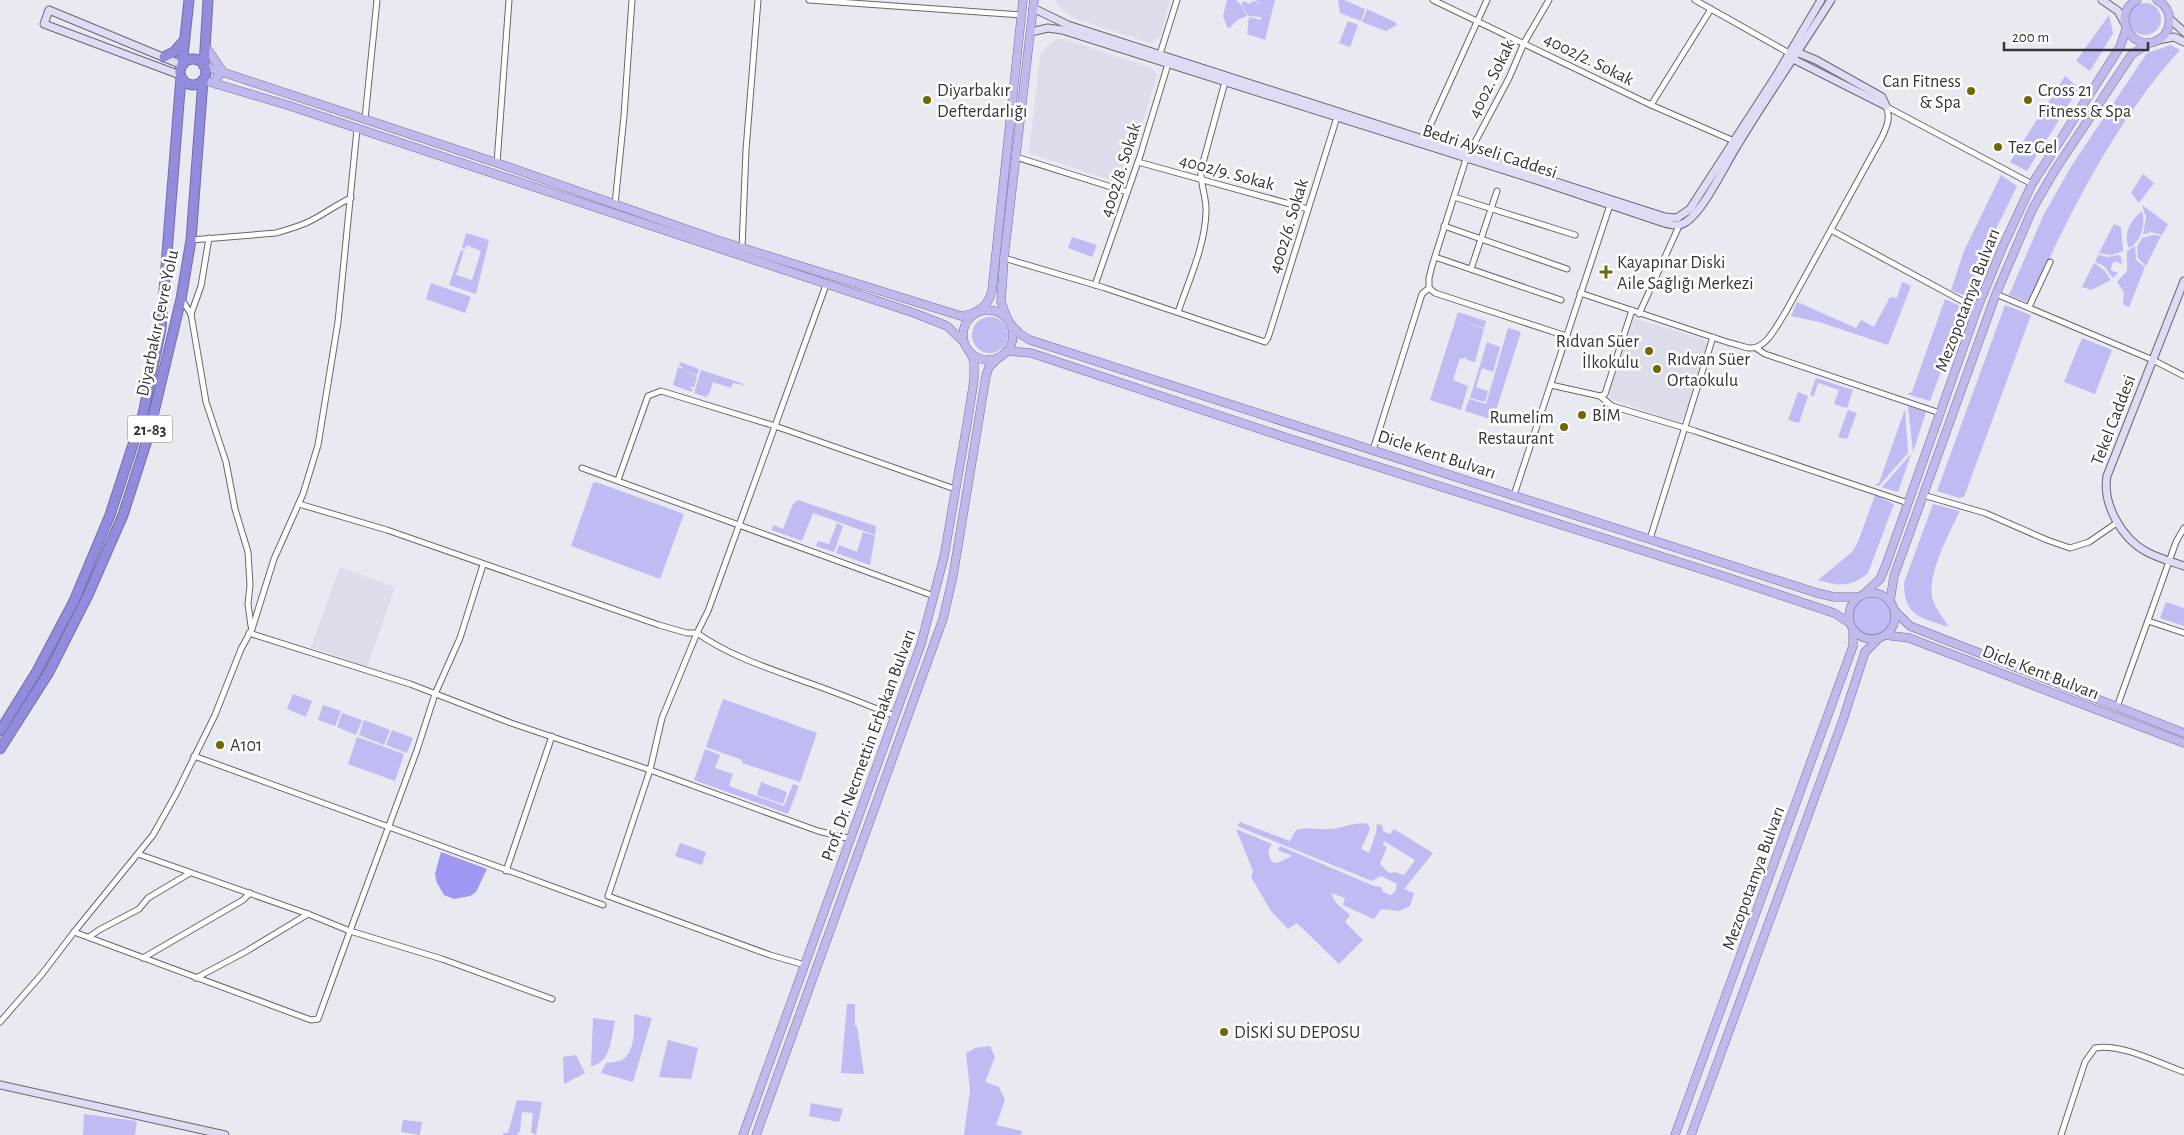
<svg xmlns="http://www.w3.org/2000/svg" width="2184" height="1135" viewBox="0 0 2184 1135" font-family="'Alegreya Sans',sans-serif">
<rect width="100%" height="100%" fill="#e9e9f1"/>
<!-- built -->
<g fill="#dcdceb">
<path d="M1055,0H1170L1160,37L1150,43L1079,20L1069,15L1059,6Z"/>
<path d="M1057,39H1065L1152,68L1157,75L1126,177L1117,182L1029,153L1040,55L1047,46Z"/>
<path d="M1633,318L1705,340L1707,345L1683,420L1677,422L1611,399L1608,394Z"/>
<path d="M340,567L395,587L367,667L311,647Z"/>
</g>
<!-- green -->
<g fill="#bebcf3" fill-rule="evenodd">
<path d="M1227,0H1236L1242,6L1247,16L1237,20L1230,28L1227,27L1223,16Z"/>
<path d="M1255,0H1275L1265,40L1247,34L1249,17L1261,20V17L1248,16L1241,3L1244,1L1249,4L1253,1L1261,4Z"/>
<path d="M1338,0H1344L1365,9L1361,21L1340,13Z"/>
<circle cx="2145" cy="19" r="16"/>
<path d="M1367,9L1395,22L1397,25L1386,31L1362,22Z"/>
<path d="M2109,15L2113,33L2090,71L2076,61Z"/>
<path d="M1348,21L1358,25L1350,47L1339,43Z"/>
<path d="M2171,45L2180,50C2116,120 2067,217 2029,303L2009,295L2043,216L2072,165L2147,53Z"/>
<path d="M2065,76L2079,88L2027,171L2010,162Z"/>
<path d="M2143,174L2154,183L2139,203L2131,193Z"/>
<path d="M2001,175L2017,186L1991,239L1968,297L1951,290L1964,251Z"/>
<path d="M2142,205L2168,224L2162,235L2151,232L2143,235L2146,217Z"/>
<path d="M2142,211C2146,225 2141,241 2129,248C2123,233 2130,221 2142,211Z"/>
<path d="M2114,224L2121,227L2123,251L2111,255L2099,253Z"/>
<path d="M466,233L489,240L476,294L449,285L461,250L464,251L456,275L472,280L481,251L466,245L465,249L462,248Z"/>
<path d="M2154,235L2161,236L2146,266L2138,258L2137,247L2142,238Z"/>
<path d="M1072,237L1097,245L1092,257L1068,248Z"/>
<path d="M2135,246L2136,260L2145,267L2129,307L2123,304L2124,292L2117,282L2127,271V251Z"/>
<path d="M2098,255L2108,257L2119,255L2121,257L2122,264L2114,261L2110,270L2118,273L2113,278L2104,266L2095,262Z"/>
<path d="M2094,263L2104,270L2111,280L2091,290L2082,287Z"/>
<path d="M1902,282L1911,286L1888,345L1819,322L1791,316L1797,302L1856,328L1861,320L1874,327L1890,297L1897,298Z"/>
<path d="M431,283L471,297L465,313L426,299Z"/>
<path d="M1945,299L1964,308L1930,401L1907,394L1912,392Z"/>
<path d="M2005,305L2031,315L1964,497L1959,498L1937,491Z"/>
<path d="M1458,312L1486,321L1484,328L1466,323L1484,329L1475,362L1467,360V357L1465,359L1460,358L1453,380L1468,386L1461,410L1430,400Z"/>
<circle cx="990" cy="335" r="18"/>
<path d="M1508,328L1521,332L1493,420L1465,411L1469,399L1486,404Z"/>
<path d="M2082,338L2112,350L2095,394L2064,382Z"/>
<path d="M1487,342L1500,347L1493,372L1482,368L1476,387L1488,391L1485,402L1470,398Z"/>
<path d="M680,362L699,369L697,375L684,371L697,376L694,388L691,386L690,388L693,389L692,392L673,385L678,367L682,368V366H679Z"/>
<path d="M701,370L744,384V385L733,383L731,388L713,382L709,394L706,397L694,393Z"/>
<path d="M1816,378L1853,390L1847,408L1834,404L1839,390L1818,383L1814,396L1810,395Z"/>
<path d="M1798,392L1808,396L1799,423L1788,420Z"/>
<path d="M1908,406L1926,412L1913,452Z"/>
<path d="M1905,409L1908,453L1879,486L1874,485L1879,483Z"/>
<path d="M1848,410L1857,413L1847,439L1838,437Z"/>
<path d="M1911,454L1898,492L1881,487H1882Z"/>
<path d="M596,482L684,514L660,579L571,546L593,483Z"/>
<path d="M1875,495L1894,504L1868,573C1850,588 1839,586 1818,580L1852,552L1858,542Z"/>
<path d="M798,500L876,526L875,535L813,513L802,541L772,530L773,525L783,529L793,504Z"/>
<path d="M1933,504L1960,511C1950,531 1925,578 1933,600C1936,610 1944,619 1949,627C1922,618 1904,617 1904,583Z"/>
<path d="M837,523L843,526L834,552L816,546L818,541L829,544Z"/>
<path d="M863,532L875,536L870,565L836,553L839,545L857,552Z"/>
<circle cx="1872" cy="616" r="20"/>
<path d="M2166,602L2184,608V626L2160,618Z"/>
<path d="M293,694L312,701L306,717L287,709Z"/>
<path d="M723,699L817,733L800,782L742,763V760L706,747Z"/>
<path d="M323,705L341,711L335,726L318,720Z"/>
<path d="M342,713L362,720L356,735L337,727Z"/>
<path d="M364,720L390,730L384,745L359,735Z"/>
<path d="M392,730L413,738L407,753L386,745Z"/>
<path d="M357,737L404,754L395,781L348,764Z"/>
<path d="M705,749L720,755L715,768L733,774L729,786L784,806L793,784L799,786L788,814L694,780Z"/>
<path d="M761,782L787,792L783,804L757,795Z"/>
<path d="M1240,822L1290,841L1296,830C1310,826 1315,830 1328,829C1343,829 1354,821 1368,824L1370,829L1361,849L1369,853L1376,833L1377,824L1382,825L1383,831L1390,834L1394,829L1433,853L1404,889L1414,893L1410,906L1399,911L1381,909L1374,919L1343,905L1345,898L1331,893L1336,903L1350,915L1345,922L1363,940L1339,964L1297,923L1288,929L1271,911L1251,877L1253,871L1236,829L1272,844C1267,850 1268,855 1272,862L1277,863L1292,856L1278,850L1280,846L1374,886L1381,887L1383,892L1391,895L1395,892L1397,884L1381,876L1372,881L1237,826ZM1384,841L1415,860L1404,875L1395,872L1389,873L1380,864L1387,847L1383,845Z"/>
<path d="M680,843L706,852L702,865L675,856Z"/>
<path d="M847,1004H855V1026H857L864,1074L841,1073Z"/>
<path d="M634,1014L652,1018L633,1082L601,1073L606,1063C611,1062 618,1062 622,1060C636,1051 634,1028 634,1014Z"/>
<path d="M593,1018L615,1021C611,1038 611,1063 591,1066Z"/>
<path d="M668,1040L698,1048L691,1079L659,1077Z"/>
<path d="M990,1046L995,1057L985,1082L999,1087L1005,1100L996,1125L1022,1131L1021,1135H964L970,1090L966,1053L975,1048Z"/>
<path d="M576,1055L585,1073L564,1084L563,1057Z"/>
<path d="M517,1100L542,1102L536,1135L531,1132L533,1113L522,1112L520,1131L517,1134L521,1135H503V1133H508Z"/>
<path d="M811,1103L843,1109L839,1122L809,1116Z"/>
<path d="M84,1114L137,1121L135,1135H83Z"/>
<path d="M403,1120L422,1122L420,1135L401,1132Z"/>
</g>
<!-- water -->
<path fill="#9e98f3" d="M441,852L487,869L476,892L470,896L454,899L444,895L437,883L435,874Z"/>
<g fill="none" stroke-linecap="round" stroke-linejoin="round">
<defs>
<g id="street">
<path d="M809,0L1022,15"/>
<path d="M1433,0L1651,105L1734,141"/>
<path d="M1695,0L1789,53"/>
<path d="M1160,54L1177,0"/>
<path d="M1651,105L1711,9"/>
<path d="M1887,107L2032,184"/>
<path d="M365,119L377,0"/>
<path d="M1424,139L1487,0"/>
<path d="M1016,157L1127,192"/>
<path d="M1138,162L1308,209"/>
<path d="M497,163L509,0"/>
<path d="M1454,197L1575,235"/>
<path d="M615,204L624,116L632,0"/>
<path d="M1444,226L1567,269"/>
<path d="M1831,230L1977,309"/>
<path d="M191,240L276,233C286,230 297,227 306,223C322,216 335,205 351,198"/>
<path d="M742,248L746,150L758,0"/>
<path d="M1435,257L1561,300"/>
<path d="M1004,258L1105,288L1265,342L1268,338L1337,117"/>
<path d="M1471,269L1497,191"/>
<path d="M1095,285L1140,156L1168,64"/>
<path d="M1429,288V278L1432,266L1466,159L1509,78L1524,43L1549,0"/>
<path d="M1429,288L1435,293L1566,336"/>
<path d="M1580,293L1730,343C1736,344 1743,347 1749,348C1766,350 1777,325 1785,313L1882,137C1887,126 1891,118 1886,106"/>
<path d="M1996,294L2153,360L2184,376"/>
<path d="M182,300L191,314L206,402L226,462L235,509L248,552L250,585L248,604L251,626"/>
<path d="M2029,307L2050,262"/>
<path d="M1178,312C1189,280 1205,246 1206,212C1207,198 1200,185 1201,170L1225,82"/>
<path d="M191,314L201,286L209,238"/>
<path d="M1639,314L1679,226"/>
<path d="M1756,348L1765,354L1940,413"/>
<path d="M1551,385L1600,396L1605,394L1632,310"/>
<path d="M1600,396L1612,406L1695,431L1908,503"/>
<path d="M1373,450L1422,294L1429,288"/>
<path d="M582,468L934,596"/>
<path d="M618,480L648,396L661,391L775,426L955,489"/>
<path d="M1514,495L1610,205"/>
<path d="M1923,495L1985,513L2047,540L2070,548L2089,542L2118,522"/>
<path d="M299,504L387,530L659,625L687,633H697L708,611L826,285"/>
<path d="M1650,539L1713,337"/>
<path d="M483,565L460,638L435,694L417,750L350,931L442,959L552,999"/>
<path d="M2148,621L2184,633"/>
<path d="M249,633L410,684L511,723L650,770L818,831L851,839"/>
<path d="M2117,707L2176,542L2184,528"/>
<path d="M194,756L603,905"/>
<path d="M506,871L552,736"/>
<path d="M74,932L311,1020L318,1019L350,931L308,914L138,854"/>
<path d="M89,937L99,930L139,909L148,898L190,873"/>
<path d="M143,958L243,900L250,893"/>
<path d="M805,965L770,955L608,896L650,770L662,718L697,633C731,657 771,669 809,683C838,693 867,705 895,716"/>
<path d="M196,978L245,952L308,914"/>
<path d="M0,1022L42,974L74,932L153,835L176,794L215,715L241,649L252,629L274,559L303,494L318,445L338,322L357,129"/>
<path d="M2061,1135L2085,1062L2095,1048C2121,1043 2158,1063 2184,1072"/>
</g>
<g id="secondary">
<path d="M2102,0L2118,11L2124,22"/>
<path d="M1033,8L1068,25L1665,217L1677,218L1690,209L1776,76L1821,0"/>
<path d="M2170,19L2184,32"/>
<path d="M1031,32L1048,28L1062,30L1539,181L1664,223C1672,225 1679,227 1686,222C1704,210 1725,165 1737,146C1767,96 1800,49 1831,0"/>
<path d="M2158,40L2174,37L2184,42"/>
<path d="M1794,51L1816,60L1882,97L1886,106"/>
<path d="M1791,58L1886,106"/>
<path d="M180,75L44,24L49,10L182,65"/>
<path d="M2184,281L2107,476C2102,504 2122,539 2147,552C2158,558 2172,562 2184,566"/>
<path d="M0,1085L225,1135"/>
</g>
<g id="primary">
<path d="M2137,0C2109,15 2134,56 2160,39C2165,35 2169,29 2169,23C2171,13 2165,4 2157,0"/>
<path d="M206,47L223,72L217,77L216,84"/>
<path d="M204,66L497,163L717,240L961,316C977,314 988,307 992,291L1023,0"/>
<path d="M203,80L287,105L914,313L947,326L963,341"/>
<circle cx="988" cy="335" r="25"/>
<path d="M1007,318L1001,302L1004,258L1034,0"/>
<path d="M1011,325L1020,334L1030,340L1817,593L1834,597H1858"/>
<path d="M1008,351L1031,353L1284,437L1717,574L1834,613L1850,623"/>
<circle cx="1872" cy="616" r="23"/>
<path d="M1865,593L1880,579L1886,565L1977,309L2002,248L2032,184L2120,47L2126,29"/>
<path d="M1890,601L1894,576L1996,294L2033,208L2055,170L2132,54L2150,43"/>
<path d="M1895,611L1910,626L2184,733"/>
<path d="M1885,635L1909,638L2184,743"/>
<path d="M743,1135L921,644L944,557L968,418L974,380V362L971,354"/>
<path d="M756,1135L943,619L953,576L986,376L989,367L998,358"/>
<path d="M1675,1135L1853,646V629"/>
<path d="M1691,1135L1843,720L1865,652L1879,638"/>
</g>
<g id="highway">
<path d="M164,57L174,52L183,42"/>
<circle cx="193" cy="72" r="13"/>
<path d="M182,65L189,0"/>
<path d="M204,66L208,0"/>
<path d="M0,731L36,673L74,601L110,515L143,414L161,329L181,77"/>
<path d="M0,749L49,672L88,595L123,515L148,437L181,299L191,240L203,80"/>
</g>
</defs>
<!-- street casing -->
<use href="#street" stroke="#67676e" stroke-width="7"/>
<!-- secondary casing -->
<use href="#secondary" stroke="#67676e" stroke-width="9"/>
<!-- primary casing -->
<use href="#primary" stroke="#716ea4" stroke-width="9"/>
<!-- highway casing -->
<use href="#highway" stroke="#716ea4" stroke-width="11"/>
<!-- street -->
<use href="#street" stroke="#fff" stroke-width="5"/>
<!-- secondary -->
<use href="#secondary" stroke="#dedcf5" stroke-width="7"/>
<!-- primary -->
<use href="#primary" stroke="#bebaeb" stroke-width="8"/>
<!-- highway -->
<use href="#highway" stroke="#928cde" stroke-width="9"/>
</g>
<!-- markers -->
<g fill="#6f6902" stroke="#fff" stroke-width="2">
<circle cx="1971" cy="91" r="5"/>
<circle cx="927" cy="100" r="5"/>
<circle cx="2028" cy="100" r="5"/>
<circle cx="1998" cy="147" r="5"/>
<path d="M1603.5 264.5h5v5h5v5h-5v5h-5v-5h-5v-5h5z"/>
<circle cx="1649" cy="351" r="5"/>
<circle cx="1657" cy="369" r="5"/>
<circle cx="1582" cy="415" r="5"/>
<circle cx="1564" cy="427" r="5"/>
<circle cx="220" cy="745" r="5"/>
<circle cx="1224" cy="1032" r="5"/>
</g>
<g text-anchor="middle" stroke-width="5" stroke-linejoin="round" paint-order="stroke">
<!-- shield labels -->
<rect fill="#fff" stroke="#727274" stroke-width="1" x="127.5" y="415.5" width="45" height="27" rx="4"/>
<g font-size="16" font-weight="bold" fill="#353538">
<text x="150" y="435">21-83</text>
</g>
<!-- street labels -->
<g font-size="18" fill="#353538" stroke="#fff">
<text transform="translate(1589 59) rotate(26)" y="6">4002/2. Sokak</text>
<text transform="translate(1491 79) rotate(-64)" y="6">4002. Sokak</text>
<text transform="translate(1490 151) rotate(18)" y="6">Bedri Ayseli Caddesi</text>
<text transform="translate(1120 170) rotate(-72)" y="6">4002/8. Sokak</text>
<text transform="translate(1227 172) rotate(15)" y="6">4002/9. Sokak</text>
<text transform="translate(1288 226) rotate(-73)" y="6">4002/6. Sokak</text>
<text transform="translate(1967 300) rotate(-69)" y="6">Mezopotamya Bulvarı</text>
<text transform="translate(157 323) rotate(-78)" y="6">Diyarbakır Çevre Yolu</text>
<text transform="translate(2113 420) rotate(-69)" y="6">Tekel Caddesi</text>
<text transform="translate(1437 454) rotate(18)" y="6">Dicle Kent Bulvarı</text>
<text transform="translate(2041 672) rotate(21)" y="6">Dicle Kent Bulvarı</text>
<text transform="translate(868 745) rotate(-70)" y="6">Prof. Dr. Necmettin Erbakan Bulvarı</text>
<text transform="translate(1753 878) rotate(-70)" y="6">Mezopotamya Bulvarı</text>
</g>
<!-- poi labels -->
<g font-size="18" fill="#353538" stroke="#fff" text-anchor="start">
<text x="1961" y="87" text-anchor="end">Can Fitness<tspan x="1961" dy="21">&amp; Spa</tspan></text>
<text x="937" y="96">Diyarbakır<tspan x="937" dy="21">Defterdarlığı</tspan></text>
<text x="2038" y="96">Cross 21<tspan x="2038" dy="21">Fitness &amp; Spa</tspan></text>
<text x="2008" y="153">Tez Gel</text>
<text x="1617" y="268">Kayapınar Diski<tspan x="1617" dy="21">Aile Sağlığı Merkezi</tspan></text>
<text x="1639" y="347" text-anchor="end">Rıdvan Süer<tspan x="1639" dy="21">İlkokulu</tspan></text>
<text x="1667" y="365">Rıdvan Süer<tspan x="1667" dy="21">Ortaokulu</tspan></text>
<text x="1592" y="421">BİM</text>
<text x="1554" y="423" text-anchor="end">Rumelim<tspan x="1554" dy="21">Restaurant</tspan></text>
<text x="230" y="751">A101</text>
<text x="1234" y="1038">DİSKİ SU DEPOSU</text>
</g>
</g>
<!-- scale -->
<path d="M2004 42v8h144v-8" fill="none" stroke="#353538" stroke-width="2.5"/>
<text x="2012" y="42" font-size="15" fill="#353538" stroke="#ffffff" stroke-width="4" paint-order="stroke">200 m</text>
</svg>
